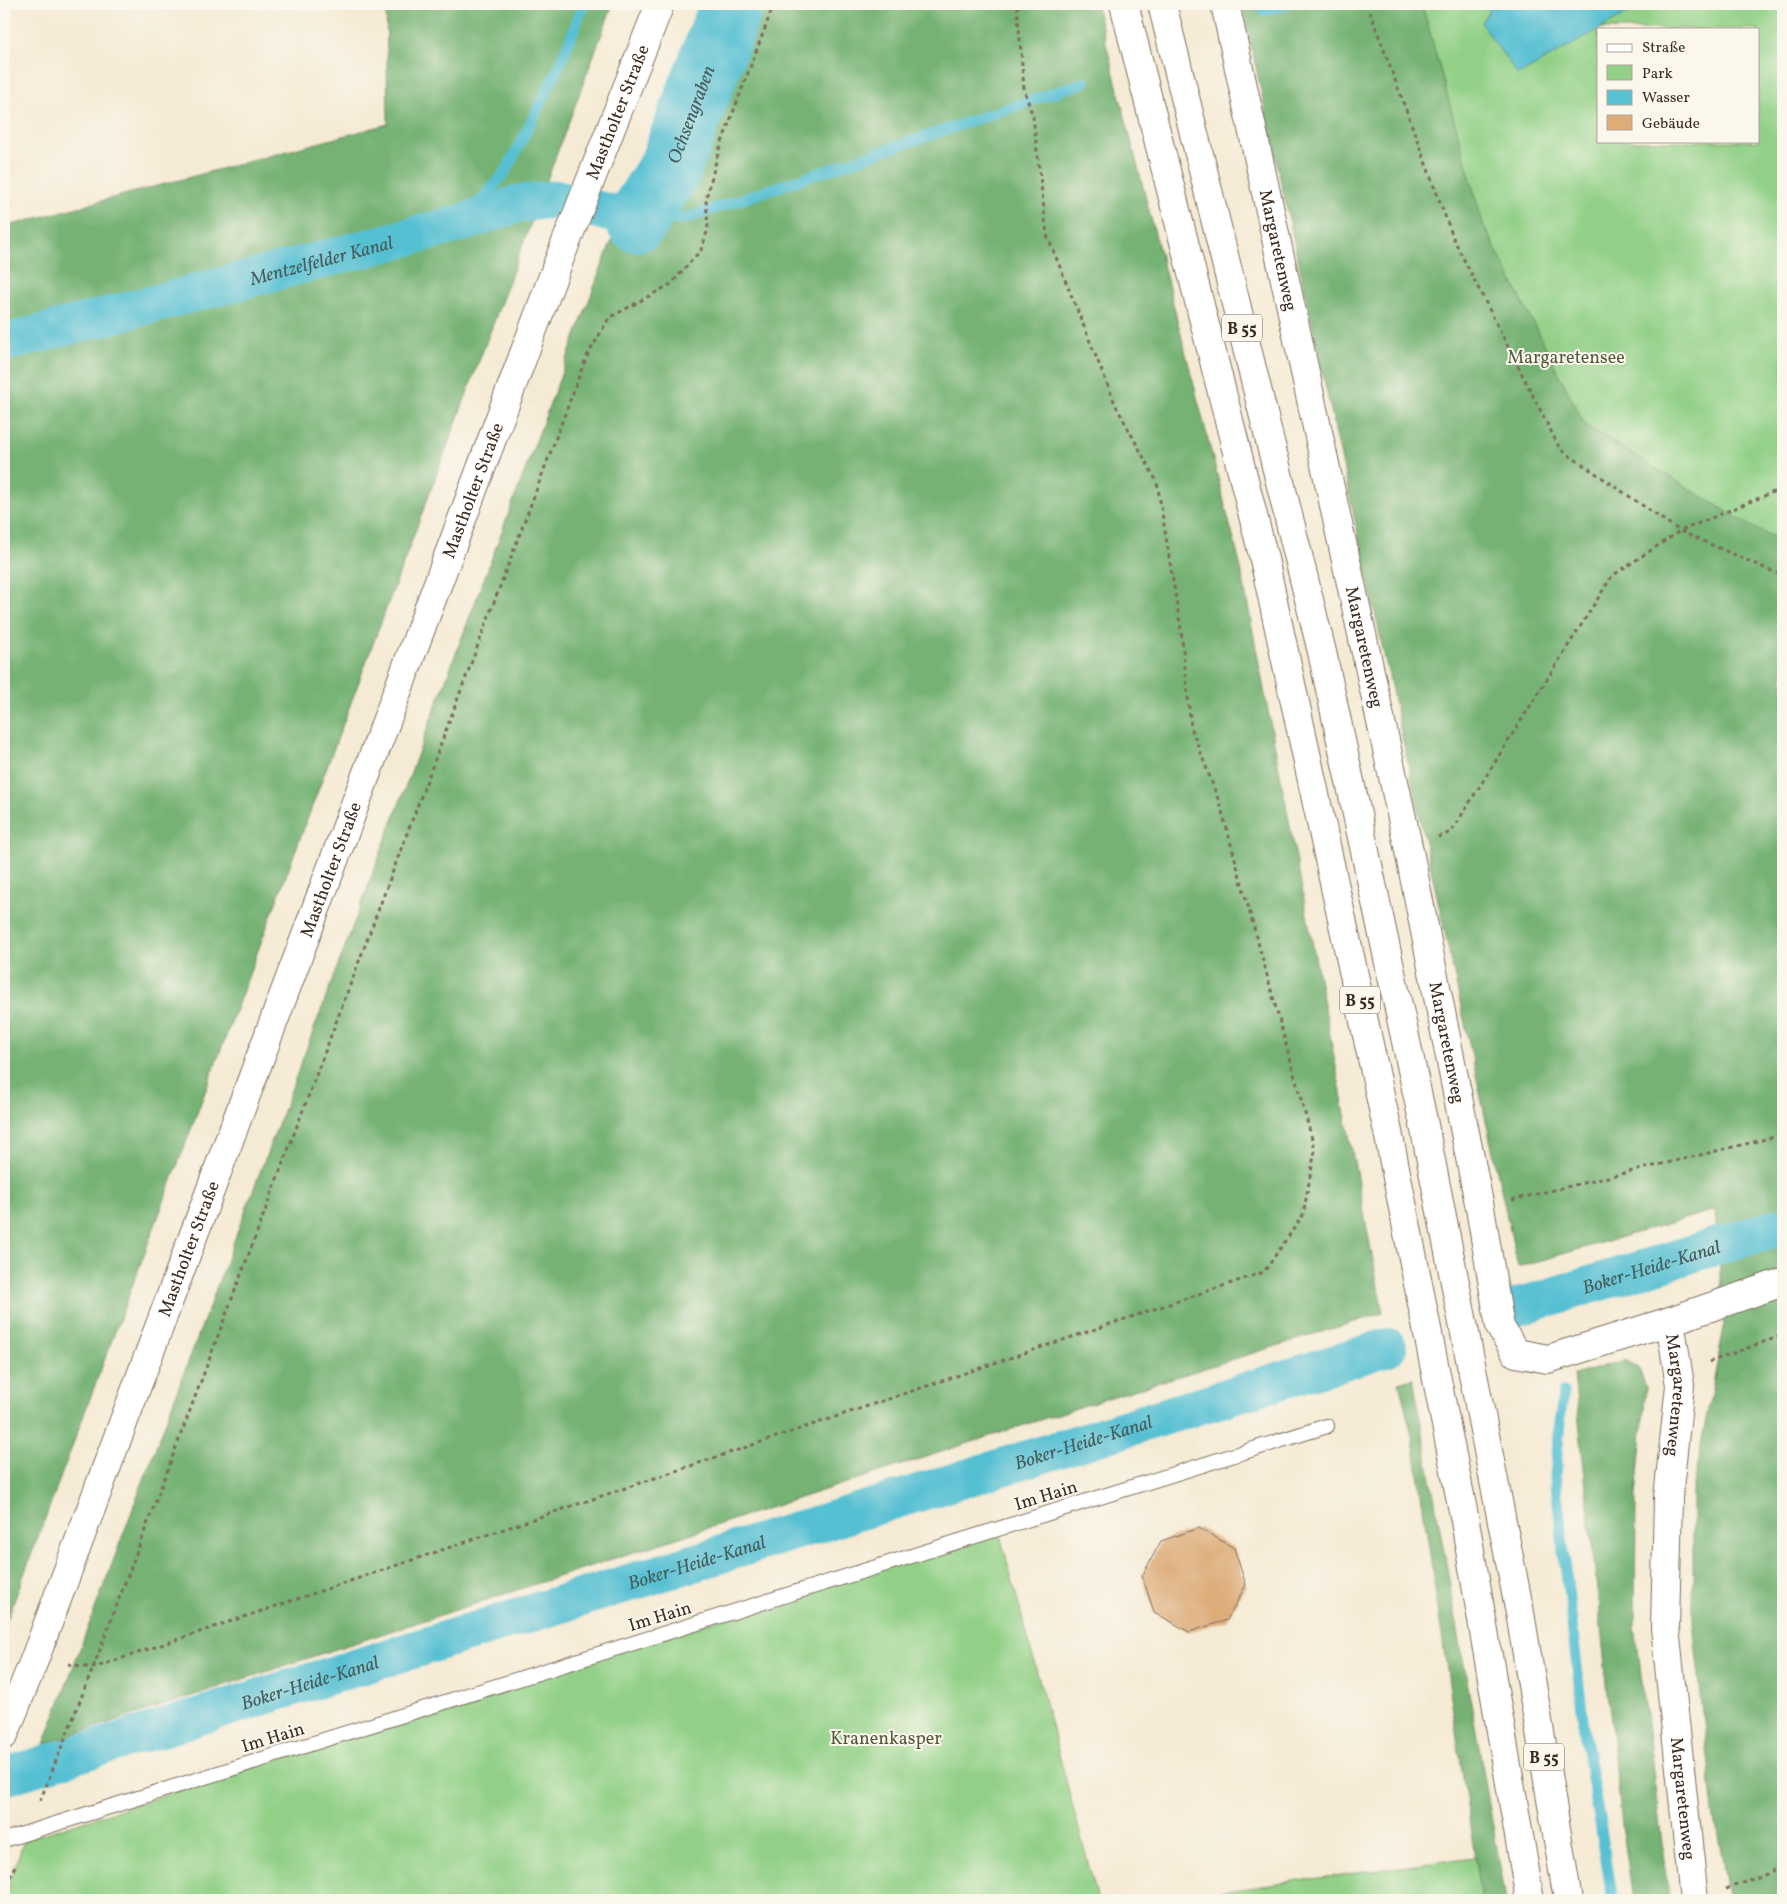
<svg xmlns="http://www.w3.org/2000/svg" width="1787" height="1904" viewBox="0 0 1787 1904" font-family="Vollkorn,serif">
<rect width="100%" height="100%" fill="#fbf7ec"/>
<filter id="ink" filterUnits="userSpaceOnUse"><feTurbulence type="fractalNoise" baseFrequency=".02" numOctaves="2"/><feDisplacementMap in="SourceGraphic" scale="10" xChannelSelector="R" yChannelSelector="G"/><feConvolveMatrix kernelMatrix="1 2 1 2 8 2 1 2 1" color-interpolation-filters="sRGB"/></filter>
<filter id="wash" filterUnits="userSpaceOnUse"><feTurbulence type="fractalNoise" baseFrequency=".0096" numOctaves="4" result="noise"/><feDisplacementMap in="SourceGraphic" scale="20" xChannelSelector="R" yChannelSelector="G"/><feGaussianBlur stdDeviation="1.12" result="paint"/><feColorMatrix in="noise" values="0 0 0 0 0 0 0 0 0 0 0 0 0 0 0 0 0 1.4 0 .05"/><feComposite in="paint" operator="in"/></filter>
<g filter="url(#wash)">
<rect width="100%" height="100%" fill="#f5ead4"/>
<!-- green -->
<g fill="#91d086" stroke="#667d52" fill-rule="evenodd">
<path d="M1269,4H1783V1164ZM1598,29H1758V141H1598Z"/>
<path d="M999,1531L1098,1900H4L24,1840Z"/>
<path d="M1495,1854L1500,1900H1160Z"/>
</g>
<!-- forest -->
<g fill="#74b273" stroke="#586e48">
<path d="M386,4H613L4,1628V227L388,124Z"/>
<path d="M701,4H1096L1240,564L1383,1313L1092,1403L44,1744Z"/>
<path d="M1242,4H1422L1483,224L1585,425L1754,528L1783,541V1900H1729L1714,1811L1693,1624V1485L1724,1328L1715,1210L1518,1267Z"/>
<path d="M1625,1360L1638,1367L1646,1387L1636,1497L1635,1626L1669,1900H1633L1622,1825L1574,1375Z"/>
<path d="M1413,1378L1501,1871L1506,1900H1481L1413,1440L1399,1382Z"/>
</g>
<!-- water -->
<path fill="#57c0d3" stroke="#497578" d="M1493,4H1644L1518,75L1481,23Z"/>
<g fill="none" stroke-linecap="round" stroke-linejoin="round">
<!-- stream -->
<g stroke="#57c0d3" stroke-width="11">
<path d="M1264,11L1287,4"/>
<path d="M637,220L684,219L1085,82"/>
<path d="M462,223L506,171L558,69L584,4"/>
<path d="M1563,1392L1555,1476L1585,1737L1613,1900"/>
</g>
<!-- canal -->
<g stroke="#57c0d3" stroke-width="38">
<path id="s1" d="M4,343L462,223L517,204L556,199L637,220"/>
<path id="s2" d="M1518,1307L1783,1226"/>
<path id="s3" d="M4,1777L1388,1347"/>
</g>
<!-- river -->
<path stroke="#57c0d3" stroke-width="64" id="s4" d="M637,220L670,168L732,4"/>
</g>
<g id="blocks">
<!-- building -->
<path fill="#ddac79" d="M1199,1528L1234,1548L1246,1585L1227,1620L1189,1632L1154,1612L1142,1576L1161,1541Z"/>
</g>
</g>
<g filter="url(#ink)">
<use href="#blocks" fill-opacity="0" stroke="#7c6d5e" stroke-width="1"/>
<g fill="none" stroke-linecap="round" stroke-linejoin="round">
<defs>
<path id="lane" d="M4,1840L1327,1426"/>
<g id="street">
<path id="s5" d="M1225,4L1408,846L1480,1208L1500,1327L1516,1353L1548,1359L1670,1321L1783,1282"/>
<path id="s6" d="M1670,1321L1680,1385L1668,1498L1665,1628L1694,1900"/>
</g>
<g id="secondary">
<path id="s7" d="M4,1735L35,1658L561,255L660,4"/>
</g>
<g id="primary">
<path d="M1124,4L1264,559L1388,1132L1465,1521L1530,1900"/>
<path d="M1162,4L1322,652L1424,1125L1520,1613L1568,1900"/>
</g>
</defs>
<!-- lane casing -->
<use href="#lane" stroke="#7c6d5e" stroke-width="16"/>
<!-- street casing -->
<use href="#street" stroke="#7c6d5e" stroke-width="30"/>
<!-- secondary casing -->
<use href="#secondary" stroke="#7c6d5e" stroke-width="30"/>
<!-- primary casing -->
<use href="#primary" stroke="#7c6d5e" stroke-width="30"/>
<!-- path -->
<g stroke="#7c6d5e" stroke-width="3" stroke-dasharray="4 4" stroke-linecap="butt">
<path d="M1367,4L1454,240L1560,449L1680,531L1783,576"/>
<path d="M1438,837L1451,832L1612,576L1680,531L1783,488"/>
<path d="M1512,1200L1783,1135"/>
<path d="M1709,1362L1783,1335"/>
<path d="M68,1664L93,1668L1264,1272L1303,1215L1315,1150L1220,804L1191,727L1181,630L1157,482L1116,406L1047,235L1033,117L1024,89L1017,4"/>
<path d="M40,1801L93,1668L586,358L609,318L671,284L701,250L708,229L706,199L719,150L774,4"/>
<path d="M1726,1889L1783,1868"/>
<path d="M4,1892L16,1863"/>
</g>
<!-- lane -->
<use href="#lane" stroke="#fff" stroke-width="14"/>
<!-- street -->
<use href="#street" stroke="#fff" stroke-width="28"/>
<!-- secondary -->
<use href="#secondary" stroke="#fff" stroke-width="28"/>
<!-- primary -->
<use href="#primary" stroke="#fff" stroke-width="28"/>
</g>
</g>
<g text-anchor="middle" stroke-width="4" stroke-linejoin="round" paint-order="stroke">
<!-- shield labels -->
<g fill="#fbf7ec" stroke="#75685c" stroke-width="1">
<rect x="1222" y="314.5" width="40" height="27" rx="4"/>
<rect x="1340" y="986.5" width="40" height="27" rx="4"/>
<rect x="1524" y="1743.5" width="40" height="27" rx="4"/>
</g>
<g font-size="16" font-weight="bold" fill="#3b2a1e">
<text x="1242" y="334">B 55</text>
<text x="1360" y="1006">B 55</text>
<text x="1544" y="1763">B 55</text>
</g>
<!-- street labels -->
<g font-size="18" fill="#3b2a1e" stroke="#fbf7ec">
<text dy="6" stroke="none"><textPath href="#s7" startOffset="1735">Mastholter Straße</textPath></text>
<text dy="6" stroke="none"><textPath href="#s5" startOffset="252">Margaretenweg</textPath></text>
<text dy="6" stroke="none"><textPath href="#s7" startOffset="1330">Mastholter Straße</textPath></text>
<text dy="6" stroke="none"><textPath href="#s5" startOffset="658">Margaretenweg</textPath></text>
<text dy="6" stroke="none"><textPath href="#s7" startOffset="925">Mastholter Straße</textPath></text>
<text dy="6" stroke="none"><textPath href="#s5" startOffset="1062">Margaretenweg</textPath></text>
<text dy="6" stroke="none"><textPath href="#s7" startOffset="520">Mastholter Straße</textPath></text>
<text dy="6" stroke="none"><textPath href="#s6" startOffset="75">Margaretenweg</textPath></text>
<text transform="translate(1046 1495) rotate(-17)" y="6">Im Hain</text>
<text transform="translate(660 1616) rotate(-17)" y="6">Im Hain</text>
<text transform="translate(273 1737) rotate(-17)" y="6">Im Hain</text>
<text dy="6" stroke="none"><textPath href="#s6" startOffset="480">Margaretenweg</textPath></text>
</g>
<!-- park labels -->
<g font-size="18" fill="#555c3d" stroke="#fbf7ec">
<text x="1566" y="363">Margaretensee</text>
<text x="886" y="1744">Kranenkasper</text>
</g>
<!-- water labels -->
<g font-size="19" font-style="italic" fill="#455e5d" stroke="#fbf7ec">
<text dy="7" stroke="none"><textPath href="#s4" startOffset="119">Ochsengraben</textPath></text>
<text dy="7" stroke="none"><textPath href="#s1" startOffset="328">Mentzelfelder Kanal</textPath></text>
<text dy="7" stroke="none"><textPath href="#s2" startOffset="139">Boker-Heide-Kanal</textPath></text>
<text dy="7" stroke="none"><textPath href="#s3" startOffset="1130">Boker-Heide-Kanal</textPath></text>
<text dy="7" stroke="none"><textPath href="#s3" startOffset="725">Boker-Heide-Kanal</textPath></text>
<text dy="7" stroke="none"><textPath href="#s3" startOffset="320">Boker-Heide-Kanal</textPath></text>
</g>
</g>
<!-- margin -->
<rect width="1787" height="1904" fill="none" stroke="#fbf7ec" stroke-width="20"/>
<!-- legend -->
<rect x="1597" y="28" width="162" height="115" fill="#fbf7ec" stroke="#aea59a"/>
<rect x="1607" y="44" width="25" height="8" fill="#ffffff" stroke="#aea59a"/>
<text x="1642" y="52" font-size="15" fill="#3b2a1e">Straße</text>
<rect x="1607" y="65" width="25" height="15" fill="#91d086" stroke="#aea59a"/>
<text x="1642" y="78" font-size="15" fill="#3b2a1e">Park</text>
<rect x="1607" y="90" width="25" height="15" fill="#57c0d3" stroke="#aea59a"/>
<text x="1642" y="102" font-size="15" fill="#3b2a1e">Wasser</text>
<rect x="1607" y="115" width="25" height="15" fill="#ddac79" stroke="#aea59a"/>
<text x="1642" y="128" font-size="15" fill="#3b2a1e">Gebäude</text>
</svg>
